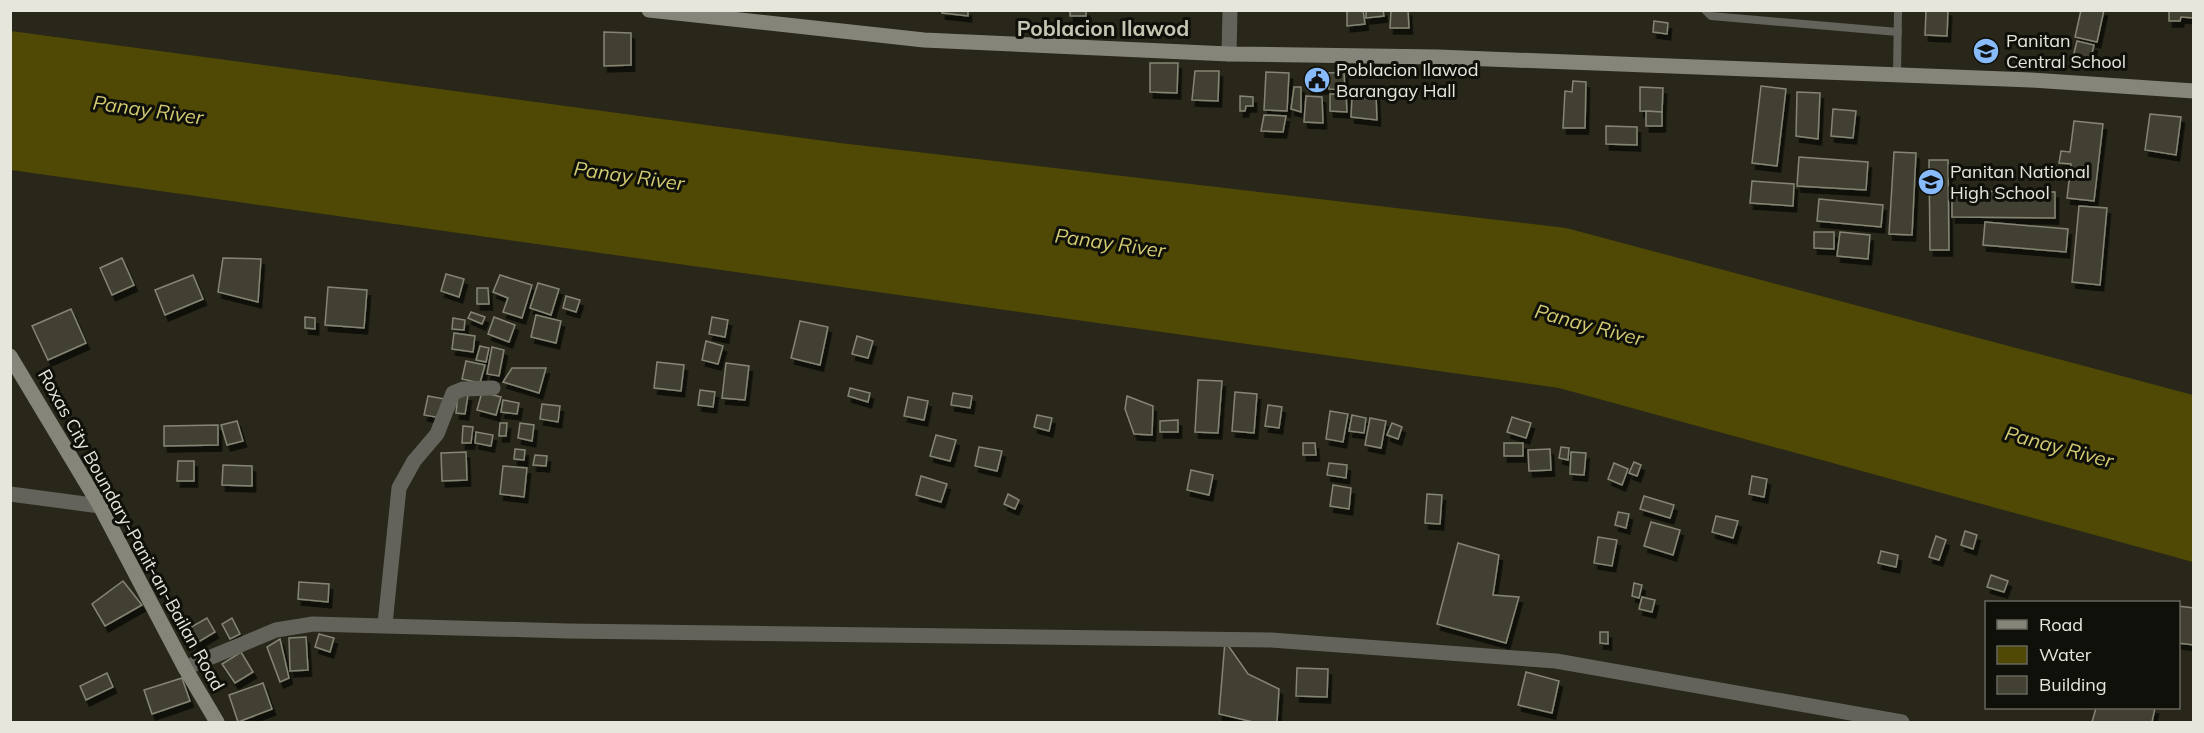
<svg xmlns="http://www.w3.org/2000/svg" width="2204" height="733" viewBox="0 0 2204 733" font-family="Mulish,sans-serif">
<defs>
<filter id="shadow"><feDropShadow dx="3.5" dy="6" stdDeviation="0" flood-color="#0009"/></filter>
</defs>
<rect width="100%" height="100%" fill="#282719"/>
<!-- water -->
<path fill="#4f4905" d="M11,31L840,143L1566,228L2193,395V562L1559,388L11,170Z"/>
<!-- building -->
<g fill="#424132" stroke="#868574" stroke-width="1.5" filter="url(#shadow)">
<path d="M942,10H968V16L942,13Z"/>
<rect x="1070" y="10" width="16" height="6"/>
<path d="M1347,10H1363L1365,24L1347,26Z"/>
<path d="M1366,10H1383L1384,16L1366,18Z"/>
<path d="M1391,10H1408L1409,28H1390Z"/>
<path d="M1948,10L1947,36L1925,35L1926,11Z"/>
<path d="M2081,10H2104L2097,42L2075,37Z"/>
<path d="M2169,10H2194V18L2181,17L2180,21H2169Z"/>
<path d="M1654,21L1668,23L1667,34L1653,32Z"/>
<path d="M604,32L631,33V65L604,66Z"/>
<path d="M2077,41L2094,45L2090,62L2073,57Z"/>
<path d="M1150,63H1178L1177,93L1150,92Z"/>
<path d="M1195,71H1219L1218,101L1192,100Z"/>
<rect x="1308" y="71" width="17" height="17"/>
<path d="M1266,72L1289,73L1287,111L1264,110Z"/>
<path d="M1344,72L1345,90L1329,89L1328,73Z"/>
<path d="M1573,81L1586,82L1585,128H1563L1565,91L1572,92Z"/>
<path d="M1761,86L1786,89L1777,166L1752,163Z"/>
<path d="M1294,87H1301V112L1291,109Z"/>
<path d="M1640,87L1663,88L1662,112L1640,111Z"/>
<path d="M1797,92L1820,93L1818,139L1796,136Z"/>
<path d="M1330,94H1346L1347,112L1330,111Z"/>
<path d="M1364,95H1376L1377,120L1351,117L1352,98L1364,99Z"/>
<path d="M1240,96L1253,97V106H1246L1245,111H1240Z"/>
<path d="M1306,96L1322,97L1323,123L1304,122Z"/>
<path d="M1833,109L1856,111L1853,138L1831,136Z"/>
<path d="M1646,111L1662,112V126H1646Z"/>
<path d="M2150,114L2181,117L2176,155L2145,150Z"/>
<path d="M1264,115L1286,116L1283,132L1261,131Z"/>
<path d="M2074,121L2103,124L2094,201L2067,198L2071,164L2059,163L2061,151L2070,152Z"/>
<path d="M1606,126L1637,127V145L1606,144Z"/>
<path d="M1894,152L1916,153L1912,235L1889,234Z"/>
<path d="M1799,157L1868,162L1866,190L1797,186Z"/>
<path d="M1929,160H1948L1949,250H1930Z"/>
<path d="M1752,181L1794,184L1793,206L1750,203Z"/>
<path d="M1952,191L2055,192V218L1952,217Z"/>
<path d="M1819,199L1883,205L1881,227L1817,221Z"/>
<path d="M2079,206L2107,208L2100,285L2072,282Z"/>
<path d="M1985,222L2068,229L2066,252L1983,245Z"/>
<path d="M1814,232H1834V249L1814,248Z"/>
<path d="M1840,232L1870,235L1868,259L1837,256Z"/>
<path d="M122,258L134,285L112,295L100,268Z"/>
<path d="M223,258L261,259L258,302L218,292Z"/>
<path d="M446,274L464,279L459,297L441,291Z"/>
<path d="M193,275L203,299L165,315L155,290Z"/>
<path d="M500,275L532,285L522,318L503,312L508,298L493,292Z"/>
<path d="M538,283L559,289L551,315L530,308Z"/>
<path d="M328,287L367,290L364,328L325,325Z"/>
<path d="M477,288H488L489,304H477Z"/>
<path d="M566,296L580,300L576,312L563,308Z"/>
<path d="M71,309L86,343L48,360L32,326Z"/>
<path d="M471,312L485,317L482,324L468,318Z"/>
<path d="M536,315L561,321L556,343L531,337Z"/>
<path d="M305,317L315,318V329L305,328Z"/>
<path d="M494,317L515,325L509,342L488,334Z"/>
<path d="M712,317L728,320L725,337L709,334Z"/>
<path d="M453,318L465,320L464,330L452,329Z"/>
<path d="M800,321L828,327L820,365L791,358Z"/>
<path d="M454,333L475,336L473,352L452,349Z"/>
<path d="M857,336L873,341L868,358L852,354Z"/>
<path d="M706,341L723,346L718,364L702,360Z"/>
<path d="M480,346L489,348L486,362L476,360Z"/>
<path d="M492,347L504,350L499,376L487,374Z"/>
<path d="M466,361L485,365L480,383L462,379Z"/>
<path d="M657,362L684,365L681,391L654,388Z"/>
<path d="M726,363L749,366L745,400L722,398Z"/>
<path d="M512,368H546L539,393L503,382Z"/>
<path d="M1198,380L1222,381L1218,433L1195,432Z"/>
<path d="M850,388L870,393L868,402L848,396Z"/>
<path d="M700,390L715,392L713,407L698,405Z"/>
<path d="M482,392L501,397L496,415L477,410Z"/>
<path d="M1235,392L1257,394L1254,433L1232,431Z"/>
<path d="M953,393L972,396L970,408L951,405Z"/>
<path d="M458,394L468,395L465,414L456,413Z"/>
<path d="M428,396L445,399L441,418L424,415Z"/>
<path d="M1127,396L1153,406L1152,435L1134,434L1125,409Z"/>
<path d="M908,397L928,401L924,420L904,416Z"/>
<path d="M503,400L519,403L517,414L501,412Z"/>
<path d="M542,404L560,406L558,422L540,419Z"/>
<path d="M1268,405L1282,407L1279,428L1265,426Z"/>
<path d="M1330,411L1348,414L1343,442L1326,439Z"/>
<path d="M1037,415L1052,418L1049,431L1034,427Z"/>
<path d="M1352,415L1366,418L1364,433L1349,431Z"/>
<path d="M1512,417L1531,423L1526,438L1507,432Z"/>
<path d="M1370,418L1386,421L1381,448L1365,445Z"/>
<path d="M1178,420V432H1160V421Z"/>
<path d="M237,421L243,441L227,445L221,425Z"/>
<path d="M500,423H507L506,436H499Z"/>
<path d="M520,423L534,425L532,441L518,438Z"/>
<path d="M1392,423L1402,427L1398,439L1387,435Z"/>
<path d="M218,425V445L164,446V426Z"/>
<path d="M463,426L473,427L471,443H462Z"/>
<path d="M476,432L493,435L491,446L475,443Z"/>
<path d="M936,435L956,440L950,461L930,456Z"/>
<path d="M1303,443H1315L1316,455H1303Z"/>
<rect x="1504" y="443" width="19" height="13"/>
<path d="M979,447L1002,451L997,471L975,466Z"/>
<path d="M1561,447L1569,448L1568,460L1559,458Z"/>
<path d="M515,449L525,450L524,460L514,459Z"/>
<path d="M1550,449L1551,470L1529,471L1528,450Z"/>
<path d="M466,452L467,480L442,481L441,453Z"/>
<path d="M1571,452L1586,453L1584,475L1570,474Z"/>
<path d="M535,455L547,456L546,466L533,465Z"/>
<path d="M178,461H194V481H177Z"/>
<path d="M1634,462L1641,465L1637,476L1629,473Z"/>
<path d="M1329,463L1347,465L1346,478L1327,475Z"/>
<path d="M1614,463L1628,469L1622,485L1608,479Z"/>
<path d="M223,465L252,466V486L222,485Z"/>
<path d="M503,466L527,468L524,497L500,494Z"/>
<path d="M1191,470L1213,475L1209,495L1187,490Z"/>
<path d="M921,476L947,484L941,502L916,495Z"/>
<path d="M1752,476L1767,479L1764,497L1749,494Z"/>
<path d="M1333,485L1351,488L1349,509L1330,506Z"/>
<path d="M1008,494L1019,500L1015,509L1004,504Z"/>
<path d="M1427,494L1442,495L1440,524L1425,523Z"/>
<path d="M1644,496L1674,505L1670,518L1640,509Z"/>
<path d="M1618,512L1629,514L1626,528L1615,525Z"/>
<path d="M1716,516L1738,521L1733,538L1712,532Z"/>
<path d="M1651,522L1680,530L1673,555L1644,546Z"/>
<path d="M1965,531L1977,535L1973,549L1961,545Z"/>
<path d="M1936,536L1946,540L1939,560L1929,557Z"/>
<path d="M1598,537L1617,540L1612,566L1594,563Z"/>
<path d="M1458,543L1499,555L1493,595L1519,597L1506,643L1437,624Z"/>
<path d="M1881,551L1898,555L1896,567L1878,563Z"/>
<path d="M1991,575L2008,581L2004,592L1987,587Z"/>
<path d="M123,581L142,605L105,626L92,604Z"/>
<path d="M299,582L329,584L328,602L298,599Z"/>
<path d="M1634,583L1642,585L1639,598L1632,596Z"/>
<path d="M1642,597L1655,600L1652,612L1639,609Z"/>
<path d="M2178,606L2194,608V645L2178,643Z"/>
<path d="M207,618L215,632L195,644L186,630Z"/>
<path d="M232,618L240,634L230,639L222,624Z"/>
<path d="M1600,632H1608V644L1600,643Z"/>
<path d="M319,634L334,638L330,652L315,647Z"/>
<path d="M306,637L308,670L290,671L289,638Z"/>
<path d="M280,639L289,678L280,682L267,647Z"/>
<path d="M1225,641L1248,674L1279,689L1277,722H1253L1219,714Z"/>
<path d="M241,652L253,672L235,683L222,664Z"/>
<path d="M1297,668L1328,669L1327,697L1296,696Z"/>
<path d="M1526,672L1559,681L1552,713L1518,705Z"/>
<path d="M107,673L113,687L86,700L80,686Z"/>
<path d="M182,678L190,701L152,714L144,690Z"/>
<path d="M263,683L272,709L238,722L229,695Z"/>
<path d="M2096,708H2155L2152,722H2092Z"/>
</g>
<g fill="none" stroke-linecap="round" stroke-linejoin="round">
<!-- service -->
<g stroke="#63635c" stroke-width="8">
<path d="M1705,10L1711,16L1898,32"/>
<path d="M1897,75L1898,10"/>
</g>
<!-- minor -->
<g stroke="#63635c" stroke-width="15">
<path d="M1229,54L1230,10"/>
<path d="M385,624L399,488L414,461L437,434L453,393L463,389L493,388"/>
</g>
<!-- tertiary -->
<g stroke="#63635c" stroke-width="15">
<path d="M10,494L100,506"/>
<path d="M185,668L276,630L313,624L568,631L1271,640L1556,661L1902,722"/>
</g>
<!-- secondary -->
<g stroke="#85857a" stroke-width="15">
<path d="M649,10L924,40L1229,54L1438,57L2031,80L2194,91"/>
<path d="M10,356L100,506L185,668L217,722"/>
</g>
</g>
<!-- icons -->
<defs>
<symbol id="school-disc" viewBox="-11 -11 22 22"><circle r="9.5" fill="#87bbfb" stroke="#10100a"/><path d="M0-5L7-2L0 1L-7-2ZM-4 1L0 2.5L4 1V4Q0 6-4 4Z" fill="#111"/></symbol>
<symbol id="civic-disc" viewBox="-11 -11 22 22"><circle r="9.5" fill="#87bbfb" stroke="#10100a"/><path d="M-.6-6.5H3V-4.5H.6V-3L4-1V1h2V6H-6V1h2V-1L-.6-3ZM-1.2 2.5V6h2.4V2.5Z" fill="#111"/></symbol>
</defs>
<g fill-rule="evenodd">
<use href="#school-disc" x="1971" y="36" width="30" height="30"/>
<use href="#civic-disc" x="1302" y="65" width="30" height="30"/>
<use href="#school-disc" x="1916" y="167" width="30" height="30"/>
</g>
<g text-anchor="middle" stroke-width="6" stroke-linejoin="round" paint-order="stroke">
<!-- poi labels -->
<g font-size="18" fill="#e6e6dd" stroke="#10100a" text-anchor="start">
<text x="2006" y="47">Panitan<tspan x="2006" dy="21">Central School</tspan></text>
<text x="1336" y="76">Poblacion Ilawod<tspan x="1336" dy="21">Barangay Hall</tspan></text>
<text x="1950" y="178">Panitan National<tspan x="1950" dy="21">High School</tspan></text>
</g>
<!-- street labels -->
<g font-size="18" fill="#e6e6dd" stroke="#10100a">
<text transform="translate(131 530) rotate(61)" y="6">Roxas City Boundary-Panit-an-Bailan Road</text>
</g>
<!-- water labels -->
<g font-size="20" font-style="italic" fill="#d2cb72" stroke="#10100a">
<text transform="translate(148 110) rotate(8)" y="7">Panay River</text>
<text transform="translate(629 176) rotate(8)" y="7">Panay River</text>
<text transform="translate(1110 243) rotate(8)" y="7">Panay River</text>
<text transform="translate(1589 325) rotate(15)" y="7">Panay River</text>
<text transform="translate(2059 447) rotate(15)" y="7">Panay River</text>
</g>
<!-- quarter labels -->
<g font-size="21" font-weight="bold" fill="#c7c6b4" stroke="#10100a">
<text x="1103" y="36">Poblacion Ilawod</text>
</g>
</g>
<!-- border -->
<rect width="2204" height="733" fill="none" stroke="#e6e6dd" stroke-width="24"/>
<!-- legend -->
<rect x="1985" y="601" width="195" height="108" fill="#10100a" stroke="#66665e" stroke-width="1.5"/>
<rect x="1997" y="620" width="30" height="9" fill="#85857a" stroke="#66665e" stroke-width="1.5"/>
<text x="2039" y="631" font-size="18" fill="#e6e6dd">Road</text>
<rect x="1997" y="646" width="30" height="18" fill="#4f4905" stroke="#66665e" stroke-width="1.5"/>
<text x="2039" y="661" font-size="18" fill="#e6e6dd">Water</text>
<rect x="1997" y="676" width="30" height="18" fill="#424132" stroke="#66665e" stroke-width="1.5"/>
<text x="2039" y="691" font-size="18" fill="#e6e6dd">Building</text>
</svg>
